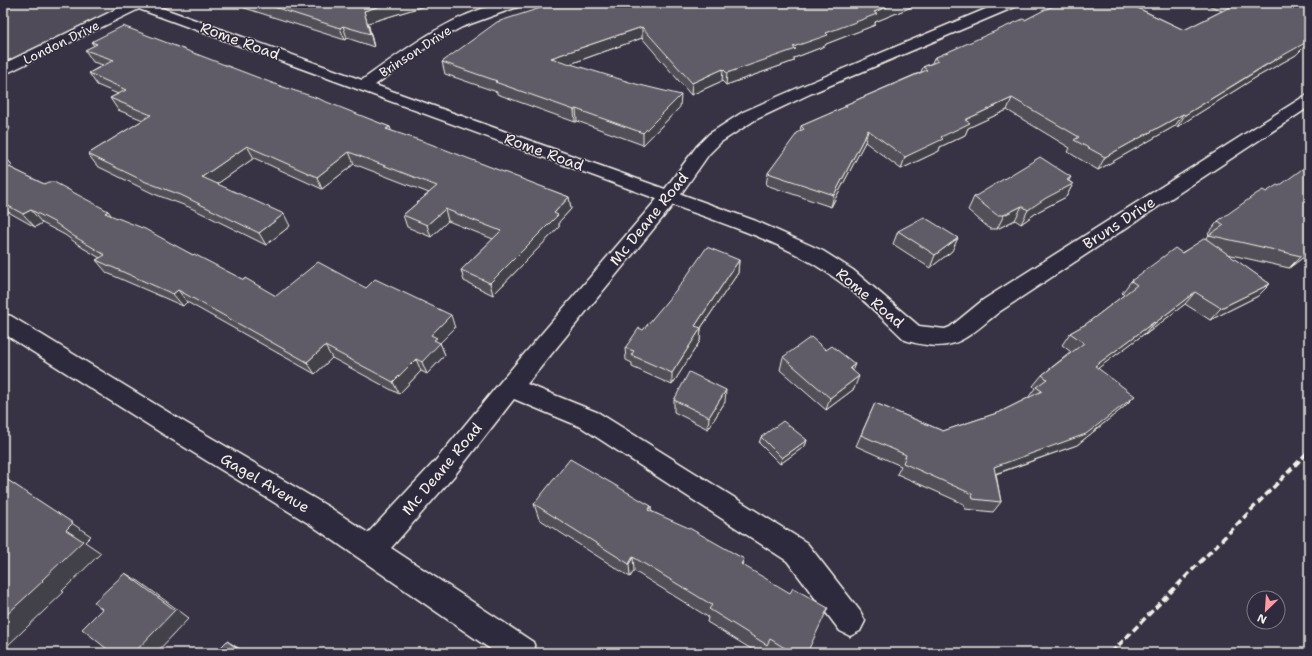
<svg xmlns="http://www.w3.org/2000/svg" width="1312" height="656" viewBox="0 0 1312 656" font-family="'Shantell Sans',sans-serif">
<rect width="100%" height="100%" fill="#373244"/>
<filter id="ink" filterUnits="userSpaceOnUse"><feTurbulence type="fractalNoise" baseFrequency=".025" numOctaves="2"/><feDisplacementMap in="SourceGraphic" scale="8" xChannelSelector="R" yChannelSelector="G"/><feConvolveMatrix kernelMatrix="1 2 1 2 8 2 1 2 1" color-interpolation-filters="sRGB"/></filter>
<g filter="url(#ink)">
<!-- green -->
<path fill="#504b59" stroke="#a29ea0" d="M3,3H128L3,63Z"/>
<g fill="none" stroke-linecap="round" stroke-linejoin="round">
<defs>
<path id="minor" d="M129,3H148L362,80C406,49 447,17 501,3C507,2 515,3 522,3L520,6L462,27L434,42L375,85L665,189L697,146L709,134L743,112L800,87L1000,3H1019L1017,6L812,93L755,120L721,142L709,154L681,194L756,221L823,251L853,270L919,326L945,329L950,327L983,300L1303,97L1309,95V107L999,312C964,340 953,355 905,340C884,320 863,298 839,281C790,244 729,226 673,205L527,384L599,413L807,543L860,611L865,621L860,631L850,636L840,631L787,561L581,427L514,399L454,476L391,548L533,642L537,653H496L311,525L163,434L3,333V314L11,316L181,420L329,507L368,533L436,460L502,380L657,199L139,9L3,75V64Z"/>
</defs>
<!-- minor casing -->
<use href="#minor" stroke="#f4f1e8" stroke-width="3"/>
<!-- minor -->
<use href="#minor" fill="#2f2a3d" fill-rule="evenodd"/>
<!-- rail -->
<path stroke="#f4f1e8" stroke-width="3.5" stroke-dasharray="7 3.5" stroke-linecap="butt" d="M1111,653L1309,451"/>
</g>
<!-- wall -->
<g fill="#524f59" stroke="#f4f1e8">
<path d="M229,3H434L368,23L374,47L347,38L345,40Z"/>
<path d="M556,3H921L875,22V25L826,44L825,46L794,58V61L726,85L722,81L691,95L642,38L570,64L680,107L643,145L577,121L575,122L497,94V92L445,74L442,62Z"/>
<path d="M1060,3H1147L1138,8L1184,30L1222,11L1204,3H1309L1296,55L1255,78L1177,127L1175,126L1098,170L1068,152L1070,148L1007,110L968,128L965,135L940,147L939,151L901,169L865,142L831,207L766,185L768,173L800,131L801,126L845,107V105L921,72L923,67L932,63L934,58L1025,20Z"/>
<path d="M91,42L280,86L390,127L391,131L569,197L571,209L559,222V227L493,295L464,281L461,270L493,239L448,221L431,237L407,227L403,215L429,193L354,164L322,189L254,158L217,184L290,226L266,245L189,207L154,194L97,166L88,154L143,120L118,110L110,98L118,94L97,85L89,73L103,65L93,62L85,50L94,46Z"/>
<path d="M3,154L12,165L9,167L44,184L108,211L111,216L193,255L276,296L366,288L455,328L440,343L445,355L427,374L421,371L399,394L332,358L315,374L187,302L183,306L107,273L96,260L100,258L83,248L65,235L42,223L35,227L3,209Z"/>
<path d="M1069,181L1073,184L1066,197L1039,211L1021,224L1015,220L997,229H990L968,210L974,197Z"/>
<path d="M1218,221L1309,253L1289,268L1227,254L1270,284L1258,296L1210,320L1185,304L1145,335L1144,334L1098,368L1124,407L1077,445L996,474L1001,502L993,512L965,509L964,504L897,474L901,466L856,446L875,403L943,431L1000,412L1028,398L1035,388L1033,386L1042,375L1071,352L1062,345L1070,333L1086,324L1124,295L1122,293L1131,281L1206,239L1209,235L1208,234Z"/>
<path d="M898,231L952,251L930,268L893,244Z"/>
<path d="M739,260L738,273L701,328L700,341L672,385L632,367V363L626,360L625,348L643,330Z"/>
<path d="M826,350L853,370L854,389L826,410L780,370L783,357Z"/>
<path d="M674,400L725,402L708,429L674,412Z"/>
<path d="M761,437L807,440L805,446L780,464L759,443Z"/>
<path d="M534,504L651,506V511L744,559L742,565L807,653H769L765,650L764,653H758L707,622L708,617L634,571L630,577L539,519Z"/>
</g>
<!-- shaded-wall -->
<g fill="#424048" stroke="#f4f1e8">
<path d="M390,3H434L368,23L374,47L364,11Z"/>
<path d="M896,3H921L875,22V25L826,44L825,46L794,58V61L726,85L727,73L793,47L874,12Z"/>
<path d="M1132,3H1147L1123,16L1129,4Z"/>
<path d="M343,26L347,38L345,40L340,28Z"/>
<path d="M642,27V38L553,70L551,58Z"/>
<path d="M1309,39V42L1296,55L1255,78L1177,127L1185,115Z"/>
<path d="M723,69L722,81L691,95L692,83Z"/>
<path d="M681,95L680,107L643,145V133Z"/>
<path d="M1012,98L1007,110L968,128L965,135L940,147L939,151L901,169L905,157L941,137L965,120Z"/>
<path d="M576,109L577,121L575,122L574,110Z"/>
<path d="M1183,114L1175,126L1098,170L1105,157Z"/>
<path d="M3,120L10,128L3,142Z"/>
<path d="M390,127L394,139L386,129Z"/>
<path d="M868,130L865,142L831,207L834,195Z"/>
<path d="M247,146L254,158L210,189L202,177Z"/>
<path d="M349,152L354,164L322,189L317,177Z"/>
<path d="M3,154L12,165L3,170Z"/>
<path d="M1071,177L1064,188L1073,184L1066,197L1039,211L1021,224L1028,210L1067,180Z"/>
<path d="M569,197L571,209L559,222V227L493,295L490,283Z"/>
<path d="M1022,206L1015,220L997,229L1004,215Z"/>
<path d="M445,209L448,221L431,237L427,225Z"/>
<path d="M31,210L42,223L35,227L23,214Z"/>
<path d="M108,211L118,224L105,213Z"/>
<path d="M284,214L290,226L266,245L259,233Z"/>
<path d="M958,238L952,251L930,268L935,255Z"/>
<path d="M1309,250V253L1289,268L1301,256Z"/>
<path d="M739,260L738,273L694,338L695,326Z"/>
<path d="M1270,284L1258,296L1210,320L1221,308Z"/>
<path d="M178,290L187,302L183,306L173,294Z"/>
<path d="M1195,292L1185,304L1145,335L1155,323Z"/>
<path d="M451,315L455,328L440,343L445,355L427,374L422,362L431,335Z"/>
<path d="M1154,322L1144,334L1085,378L1095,366Z"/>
<path d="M701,328L700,341L672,385V373Z"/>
<path d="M325,346L332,358L315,374L307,362Z"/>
<path d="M416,359L421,371L399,394L393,382Z"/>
<path d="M855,364L850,376V368Z"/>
<path d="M859,376L854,389L826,410L830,398Z"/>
<path d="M726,390L725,402L708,429L709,417Z"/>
<path d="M1135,396L1124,407L1077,445L986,477L994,467Z"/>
<path d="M807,440L805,446L780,464L782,458Z"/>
<path d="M3,477L91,536L85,542L101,553L62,591L64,592L6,647L3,645V618L42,580L66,530Z"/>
<path d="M651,506V520L648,510Z"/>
<path d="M633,557L634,571L630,577L629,564Z"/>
<path d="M125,573L140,582L189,618L156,653H134Z"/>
<path d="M227,641L240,649L245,653H243Z"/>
</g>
<!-- building -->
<g fill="#5f5c67" stroke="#f4f1e8">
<path d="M261,3H390L364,11L370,34L343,26L340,28Z"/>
<path d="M556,3H896L874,12L877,14L826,33L828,35L793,47L796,49L727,73L723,69L692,83L642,27L551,58L636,84L681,95L643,133L576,109L574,110L495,82L497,81L442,62L497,22Z"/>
<path d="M1060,3H1132L1129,4L1184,30L1238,3H1309V39L1305,43L1264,66L1185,115L1183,114L1105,157L1074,140L1079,137L1012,98L965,120L970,123L941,137L943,139L905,157L868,130L834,195L768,173L798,132L804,129L801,126L847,106L845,105L927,70L923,67L938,61L934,58L1023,19L1025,20L1044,10Z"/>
<path d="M123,26L280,86L314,97L390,127L386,129L428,143L569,197L554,213L558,215L490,283L461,270L501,231L445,209L427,225L403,215L437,186L349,152L317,177L247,146L202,177L284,214L259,233L181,195L146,182L88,154L151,115L110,98L126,90L89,73L114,60L85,50L97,44L91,42Z"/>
<path d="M1040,157L1071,177L1067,180L1073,184L1046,198L1028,210L1022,206L1004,215H997L974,197Z"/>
<path d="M3,164L44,184L48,182H54L108,211L105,213L145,229L193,255L194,254L244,280L245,278L276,296L318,262L366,288L375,279L451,315L431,335L437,338L434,340L440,343L422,362L416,359L393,382L325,346L307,362L178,290L173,294L96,260L105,255L72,235L54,222L31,210L23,214L3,203Z"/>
<path d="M1309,164V250L1301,256L1209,235L1224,225L1218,221L1256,194L1263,190L1266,192L1277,185L1279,186Z"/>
<path d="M924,217L958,238L935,255L898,231Z"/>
<path d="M1205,238L1270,284L1221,308L1195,292L1155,323L1154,322L1095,366L1135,396L1086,434L994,467L1001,502L973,499L972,494L903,463L906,455L861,435L875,403L943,431L1000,412L1042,391L1036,387L1047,379L1042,375L1084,343L1070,333L1086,324L1137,285L1131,281L1175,248L1182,253Z"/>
<path d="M707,247L739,260L695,326L701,328L672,373L631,355L634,351L625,348L639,328L643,330L681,284Z"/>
<path d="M811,337L826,350L832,346L855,364L850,368L859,376L830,398L783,357Z"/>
<path d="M689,372L726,390L709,417L674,400Z"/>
<path d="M783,421L807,440L782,458L761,437Z"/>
<path d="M570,459L651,506L648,510L691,529L744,559L741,564L790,593L793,588L828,608L807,653H793L770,639L767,645L709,609L712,605L633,557L629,564L534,504Z"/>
<path d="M3,477L73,523L66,530L83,541L42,580L43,581L3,618Z"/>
<path d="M125,573L175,610L134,653H112L82,629L102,609L94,602Z"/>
<path d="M227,641L243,653H215Z"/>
</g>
</g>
<g text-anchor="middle" stroke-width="3" stroke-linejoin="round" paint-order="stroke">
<!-- far-street labels -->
<g font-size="13" fill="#f4f1e8" stroke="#2f2a3d">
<text transform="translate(61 42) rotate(-26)" y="5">London Drive</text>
<text transform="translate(415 51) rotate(-33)" y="5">Brinson Drive</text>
</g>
<!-- street labels -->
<g font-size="15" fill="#f4f1e8" stroke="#2f2a3d">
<text transform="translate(240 41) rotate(20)" y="5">Rome Road</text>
<text transform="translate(544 152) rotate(20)" y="5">Rome Road</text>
<text transform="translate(649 219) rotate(-51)" y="5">Mc Deane Road</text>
<text transform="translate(1119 223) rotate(-33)" y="5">Bruns Drive</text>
<text transform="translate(870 298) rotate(40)" y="5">Rome Road</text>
<text transform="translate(442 469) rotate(-50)" y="5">Mc Deane Road</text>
<text transform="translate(265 483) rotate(31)" y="5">Gagel Avenue</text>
</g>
</g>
<!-- margin -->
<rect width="1312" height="656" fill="none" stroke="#2f2a3d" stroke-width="16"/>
<rect x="8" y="8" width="1296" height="640" fill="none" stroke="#f4f1e8" stroke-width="1.5" filter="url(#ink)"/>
<!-- north arrow -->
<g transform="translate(1266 610) rotate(205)"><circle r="19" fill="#2f2a3d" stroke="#7e7a81"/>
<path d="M0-3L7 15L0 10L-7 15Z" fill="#ff9aa2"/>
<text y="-6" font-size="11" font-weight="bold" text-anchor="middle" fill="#f4f1e8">N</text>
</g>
</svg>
